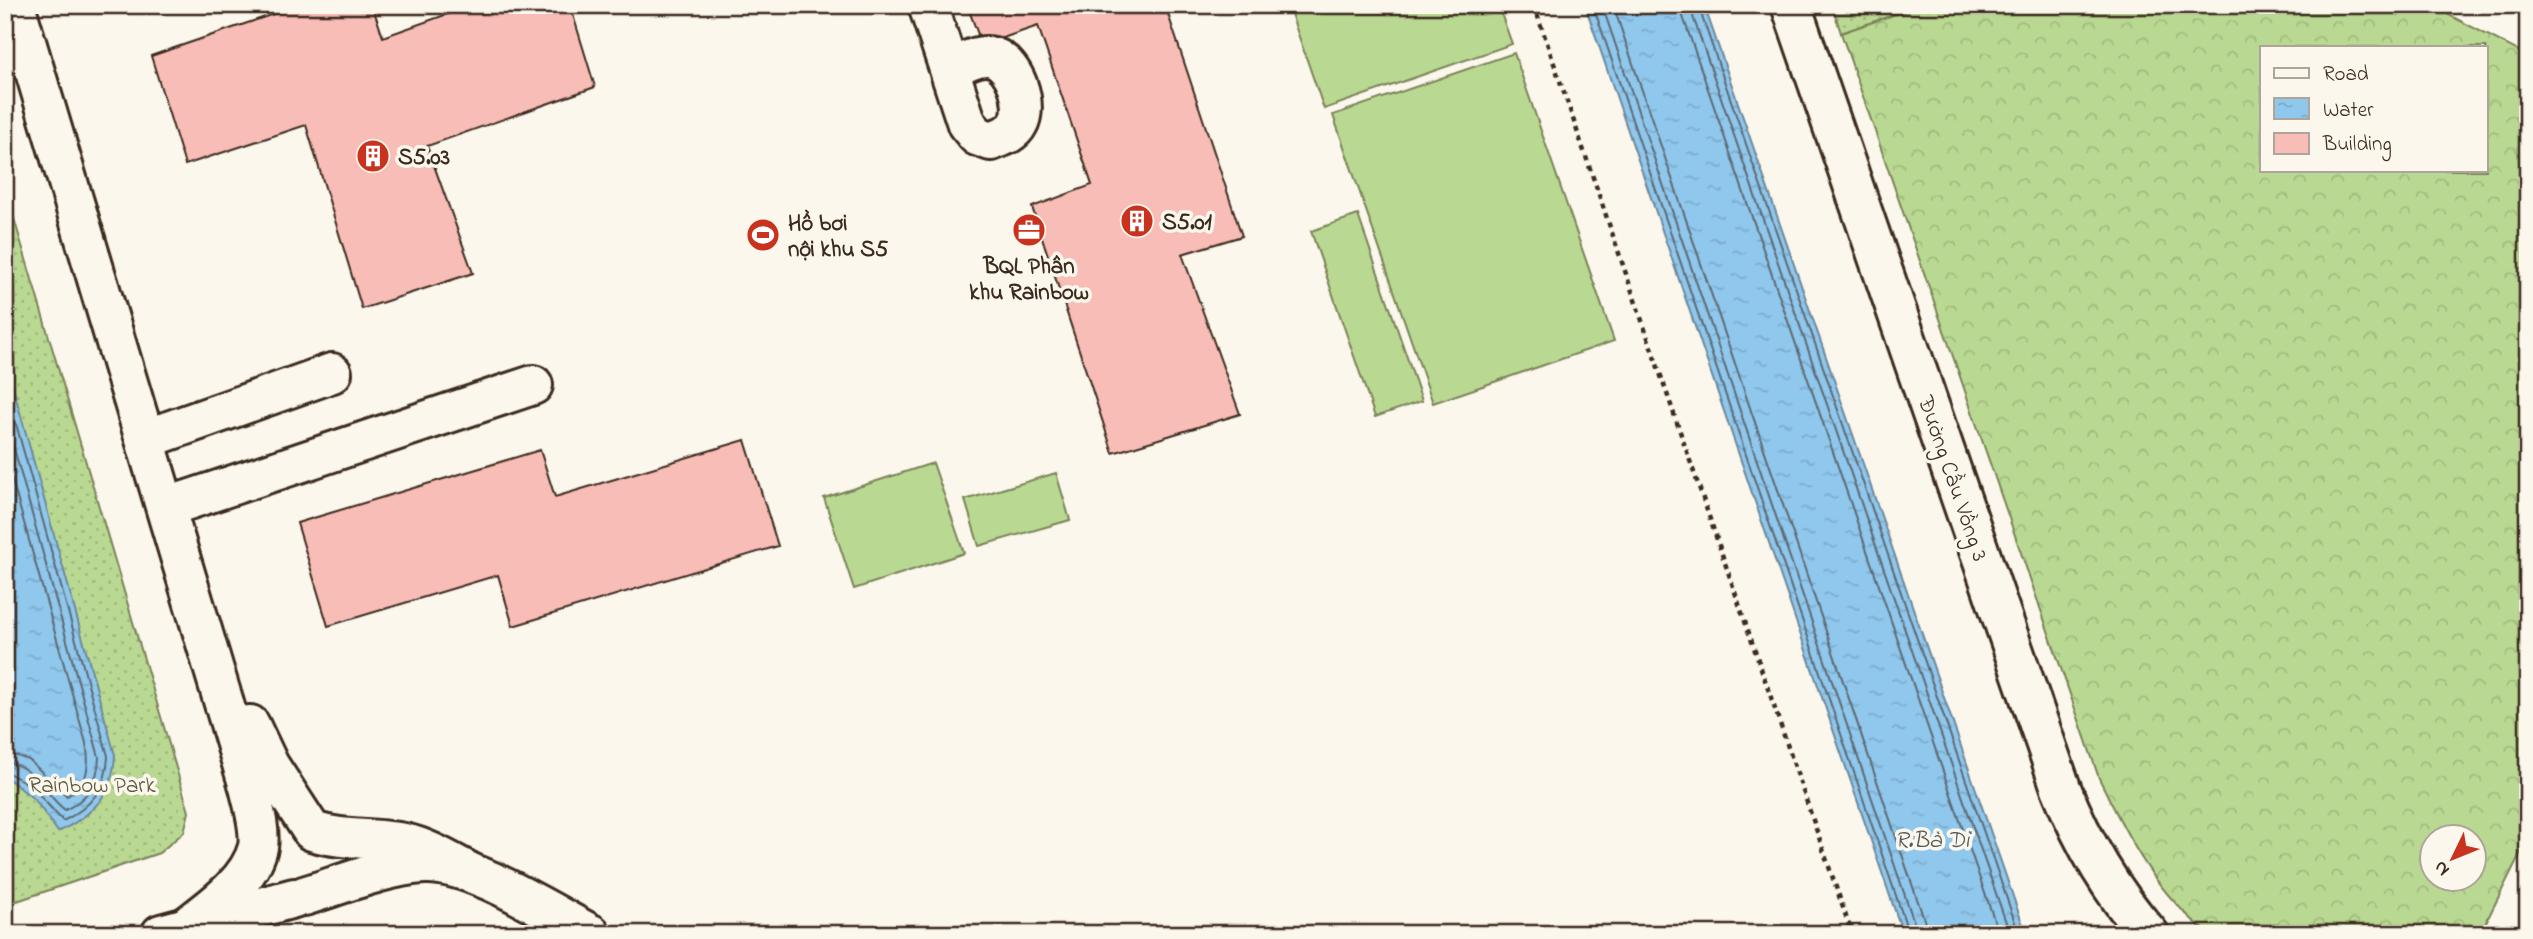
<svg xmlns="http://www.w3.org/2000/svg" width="2533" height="939" viewBox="0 0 2533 939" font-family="'Indie Flower',sans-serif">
<defs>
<pattern id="grass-dots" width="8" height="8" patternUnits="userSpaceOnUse" patternTransform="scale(1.75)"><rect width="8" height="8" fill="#b9d992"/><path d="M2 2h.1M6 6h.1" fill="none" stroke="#a0ba7d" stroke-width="1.8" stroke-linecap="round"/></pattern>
<pattern id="forest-crowns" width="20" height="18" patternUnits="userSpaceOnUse" patternTransform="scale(1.75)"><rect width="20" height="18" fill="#b9d992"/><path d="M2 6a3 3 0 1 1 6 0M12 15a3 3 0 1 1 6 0" fill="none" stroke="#a0ba7d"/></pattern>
<pattern id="water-ripples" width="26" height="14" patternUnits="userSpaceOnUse" patternTransform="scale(1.75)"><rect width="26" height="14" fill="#8fc7ed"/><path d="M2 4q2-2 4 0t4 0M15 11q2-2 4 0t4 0" fill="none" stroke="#7cabcb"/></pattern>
</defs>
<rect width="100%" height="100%" fill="#fbf7ec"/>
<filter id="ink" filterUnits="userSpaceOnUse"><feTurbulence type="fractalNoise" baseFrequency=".0143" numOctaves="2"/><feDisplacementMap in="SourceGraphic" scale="14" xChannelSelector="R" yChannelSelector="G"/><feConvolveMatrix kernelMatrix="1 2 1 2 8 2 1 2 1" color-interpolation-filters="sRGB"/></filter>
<g filter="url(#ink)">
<!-- grass -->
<g fill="url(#grass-dots)" stroke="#7a8258" stroke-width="2">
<path d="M1832,5H1922L1841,33Z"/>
<path d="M5,188L189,812L184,832L159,853L5,905Z"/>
</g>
<!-- forest -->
<path fill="url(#forest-crowns)" stroke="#7a8258" stroke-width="2" fill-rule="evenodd" d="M1922,5H2430L2528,56V838L2480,934H2210C2156,895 2127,836 2099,778L1841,33ZM2262,47H2486V170H2262ZM2432,838H2474V880H2432Z"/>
<!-- pitch -->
<g fill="#b9d992" stroke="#7a8258" stroke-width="2">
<path d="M1288,5H1498L1512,44L1324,109Z"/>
<path d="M1514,53L1614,341L1433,403L1333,115Z"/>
<path d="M1358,215L1422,401L1375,417L1311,231Z"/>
<path d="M933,463L964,553L854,589L824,498Z"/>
<path d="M1056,473L1070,520L979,546L965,500Z"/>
</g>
<!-- water -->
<g fill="url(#water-ripples)" stroke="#6d889a" stroke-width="2">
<path d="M1585,5H1704L2026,934H1903Z"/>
<path d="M5,358L115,755C113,795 93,815 58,832L35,800L5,776Z"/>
</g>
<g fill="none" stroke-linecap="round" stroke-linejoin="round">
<!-- shore -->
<g stroke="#5d6971" stroke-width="2">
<path d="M1593,5L1909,934"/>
<path d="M1602,5L1918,934"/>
<path d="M1613,5L1929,934"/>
<path d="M1679,5L1999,934"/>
<path d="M1689,5L2010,934"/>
<path d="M1698,5L2019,934"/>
<path d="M5,384L108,756C107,788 91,807 63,821L30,785L5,771"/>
<path d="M5,416L99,757C98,782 88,799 65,810C46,796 33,764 5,762"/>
<path d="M5,455L86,743C90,764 89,785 67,796L29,760L5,752"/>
</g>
</g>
<!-- building -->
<g fill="#f8bdb7" stroke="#3b2a1e" stroke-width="2">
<path d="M300,5H372L383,37L473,5H570L595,87L427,146L473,273L362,309L306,125L185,165L151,56Z"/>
<path d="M967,5H1165L1242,236L1182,254L1240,414L1113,453L1032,207L1092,185L1038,26L982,45Z"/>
<path d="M745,440L778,546L513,626L498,575L328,626L297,523L540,450L555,497Z"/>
</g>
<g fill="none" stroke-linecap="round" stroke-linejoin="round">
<defs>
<g id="street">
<path d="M15,5L249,787C253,804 261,829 258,847C250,880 215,905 190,924"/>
<path d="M928,5L967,124L977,136L991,141C1001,137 1013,134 1018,124C1029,105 1015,64 993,57C979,53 962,63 950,69"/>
<path d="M1791,5L2061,788C2083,843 2110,890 2149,934"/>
<path d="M146,439L332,373"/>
<path d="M167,507L533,385"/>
<path d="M250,725L269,765L312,831C343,841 373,837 404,843C427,848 448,861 469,872"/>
<path d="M304,896C340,885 387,866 424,864C470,861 548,912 591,934"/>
<path d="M161,934L294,898"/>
</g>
</defs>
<!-- street casing -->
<use href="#street" stroke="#3b2a1e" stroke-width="44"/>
<!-- path -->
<path stroke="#3b2a1e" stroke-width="4.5" stroke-dasharray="5 5" stroke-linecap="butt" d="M1534,5L1852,934"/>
<!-- street -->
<use href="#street" stroke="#fbf7ec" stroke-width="38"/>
</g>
</g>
<!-- icons -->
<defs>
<symbol id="building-disc" viewBox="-11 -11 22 22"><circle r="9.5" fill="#c8321e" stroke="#fbf7ec"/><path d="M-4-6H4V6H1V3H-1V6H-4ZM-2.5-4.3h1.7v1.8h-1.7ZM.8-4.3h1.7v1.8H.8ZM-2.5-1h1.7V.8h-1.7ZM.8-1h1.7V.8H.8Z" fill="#fff"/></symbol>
<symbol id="office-disc" viewBox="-11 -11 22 22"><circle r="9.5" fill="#c8321e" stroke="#fbf7ec"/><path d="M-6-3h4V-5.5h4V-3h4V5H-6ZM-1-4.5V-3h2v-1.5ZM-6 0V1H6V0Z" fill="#fff"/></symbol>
<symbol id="stadium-disc" viewBox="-11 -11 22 22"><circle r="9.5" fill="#c8321e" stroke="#fbf7ec"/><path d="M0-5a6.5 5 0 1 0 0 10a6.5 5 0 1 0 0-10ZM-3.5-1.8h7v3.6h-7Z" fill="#fff"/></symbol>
</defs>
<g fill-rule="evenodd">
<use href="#building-disc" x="354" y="137" width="38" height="38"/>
<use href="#building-disc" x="1118" y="202" width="38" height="38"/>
<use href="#office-disc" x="1010" y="211" width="38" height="38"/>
<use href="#stadium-disc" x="744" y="216" width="38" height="38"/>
</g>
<g text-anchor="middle" stroke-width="7" stroke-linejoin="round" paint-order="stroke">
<!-- poi labels -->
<g font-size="23" font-weight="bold" fill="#3b2a1e" stroke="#fbf7ec" text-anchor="start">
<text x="398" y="164">S5.03</text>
<text x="1162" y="229">S5.01</text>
<text x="788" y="230">Hồ bơi<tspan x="788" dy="26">nội khu S5</tspan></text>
<text x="1029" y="273" text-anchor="middle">BQL Phân<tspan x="1029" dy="26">khu Rainbow</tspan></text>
</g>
<!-- street labels -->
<g font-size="23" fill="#3b2a1e" stroke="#fbf7ec">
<text transform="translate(1954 478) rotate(71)" y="8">Đường Cầu Vồng 3</text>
</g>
<!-- park labels -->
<g font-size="23" fill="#5a563b" stroke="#fbf7ec">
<text x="92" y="792">Rainbow Park</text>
</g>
<!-- water labels -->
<g font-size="24" font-style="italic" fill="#54595c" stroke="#fbf7ec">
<text x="1932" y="847">R.Bà Dì</text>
</g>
</g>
<!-- margin -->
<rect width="2533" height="939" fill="none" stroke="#fbf7ec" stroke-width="28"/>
<rect x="14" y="14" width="2505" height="911" fill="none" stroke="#3b2a1e" stroke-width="2.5" filter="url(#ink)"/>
<!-- legend -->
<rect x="2260" y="46" width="228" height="126" fill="#fbf7ec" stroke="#aea59a" stroke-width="2"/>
<rect x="2274" y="68" width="35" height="10" fill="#fbf7ec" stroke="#aea59a" stroke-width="2"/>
<text x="2323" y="80" font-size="21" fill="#3b2a1e">Road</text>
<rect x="2274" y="98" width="35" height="21" fill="url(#water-ripples)" stroke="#aea59a" stroke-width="2"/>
<text x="2323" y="116" font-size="21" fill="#3b2a1e">Water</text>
<rect x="2274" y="133" width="35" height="21" fill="#f8bdb7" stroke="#aea59a" stroke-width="2"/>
<text x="2323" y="150" font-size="21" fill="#3b2a1e">Building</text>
<!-- north arrow -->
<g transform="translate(2453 858) rotate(227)"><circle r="33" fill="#fbf7ec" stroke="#aea59a" stroke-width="2"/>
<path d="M0-5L12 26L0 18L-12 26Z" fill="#c8321e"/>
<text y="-10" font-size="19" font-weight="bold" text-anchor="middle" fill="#3b2a1e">N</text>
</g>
</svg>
